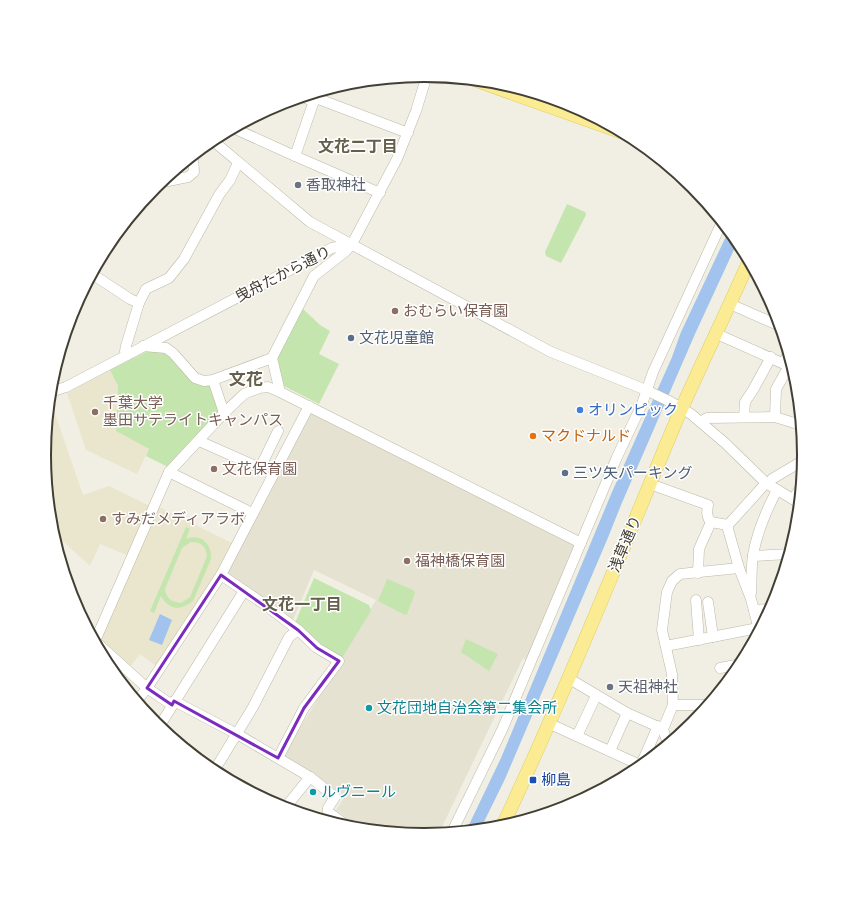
<svg xmlns="http://www.w3.org/2000/svg" width="848" height="910" viewBox="0 0 848 910" font-family="Cabin,'Noto Sans JP',sans-serif">
<rect width="100%" height="100%" fill="#f1efe4"/>
<!-- residential -->
<path fill="#e5e2d2" d="M308,411L575,542L576,546L528,661L523,658L439,833L424,835L362,829L336,810L345,796L285,758L284,753L335,672L342,656L376,600L314,570L293,620L225,573Z"/>
<!-- education -->
<g fill="#eae6ce">
<path d="M110,370L118,386L116,431L149,449L137,474L86,450L67,393Z"/>
<path d="M50,399L83,495L109,486L150,506L129,556L100,544L90,566L54,533L53,535L51,529L44,455Z"/>
<path d="M159,507L232,543L215,574L188,619L156,666L140,654L129,668L100,641Z"/>
</g>
<!-- green -->
<g fill="#c4e5ad" fill-rule="evenodd">
<path d="M567,204L585,212L586,215L561,263L546,256L545,252Z"/>
<path d="M303,309L320,325L330,331L319,354L339,364L319,404L284,386L277,359Z"/>
<path d="M160,350L171,358L187,376L210,382L219,412L168,467L146,456L149,449L116,431L118,386L110,370L146,352Z"/>
<path d="M186,527L190,529L186,539C201,533 212,544 211,559L193,601C180,611 169,610 161,596L154,613L150,611ZM191,542C201,542 206,546 207,556L190,597L181,603C172,602 166,599 165,589L182,548Z"/>
<path d="M314,578L369,605L371,611L342,658L318,644L295,623Z"/>
<path d="M387,579L413,590L415,593L407,614L405,615L378,601Z"/>
<path d="M466,639L498,654L489,671L461,652Z"/>
</g>
<!-- water -->
<g fill="#a1c3ed">
<path d="M729,230L738,241L695,334L621,505L607,540L505,779L480,830L466,831L501,758L612,492L672,357L681,332Z"/>
<path d="M160,614L172,620L162,645L149,640Z"/>
</g>
<g fill="none" stroke-linecap="round" stroke-linejoin="round">
<defs>
<g id="minor">
<path d="M317,92L295,156L380,193"/>
<path d="M302,97L314,101"/>
<path d="M316,98L408,133"/>
<path d="M233,128L295,156"/>
<path d="M212,140L310,222L551,352L646,390L671,402L691,414L725,443L766,483L799,503"/>
<path d="M166,177L168,181L188,177L194,172L193,156"/>
<path d="M352,244L346,251L314,276L272,358L280,392L581,543"/>
<path d="M92,274L130,299L139,303"/>
<path d="M730,304L780,326"/>
<path d="M717,334L793,368"/>
<path d="M143,346L166,348L173,353L195,378L204,381L213,380L272,358"/>
<path d="M127,355L125,351L126,346L139,303L146,289L169,278L184,259L219,195L230,180L238,163"/>
<path d="M784,363L788,353"/>
<path d="M213,380L224,413"/>
<path d="M50,392L66,387L332,248L352,244L397,159L416,111L427,75"/>
<path d="M744,417L745,402L753,390L771,357"/>
<path d="M775,417L776,389L789,366"/>
<path d="M702,421L707,418L775,417L801,425"/>
<path d="M199,441L260,468L278,431"/>
<path d="M169,472L252,513"/>
<path d="M650,484L708,505C707,511 706,517 711,522"/>
<path d="M768,484L772,479L804,460"/>
<path d="M793,499L801,487"/>
<path d="M753,556L789,554"/>
<path d="M698,573L699,549L711,522L728,525"/>
<path d="M221,575L264,604L298,630L317,648L339,661L304,708L278,758"/>
<path d="M751,593C752,581 751,568 753,555C757,532 766,511 777,490"/>
<path d="M696,600L699,640"/>
<path d="M708,602L713,637"/>
<path d="M754,610L770,609"/>
<path d="M759,630L751,599L739,568L728,529V525L766,483"/>
<path d="M94,640L95,641L169,472L224,413L244,394L259,388L268,387L280,392"/>
<path d="M95,641L147,688L172,705"/>
<path d="M666,646L758,628"/>
<path d="M720,668L741,664"/>
<path d="M568,678L627,713L663,729"/>
<path d="M137,701L147,688L221,575L309,406"/>
<path d="M174,701L237,734L310,777L335,797L328,808V812L349,827"/>
<path d="M673,705H708"/>
<path d="M548,723L640,765"/>
<path d="M159,727L244,591"/>
<path d="M577,736L596,696"/>
<path d="M668,744L663,729L673,705L672,674L662,630L667,592L672,581L680,574L739,568"/>
<path d="M610,751L627,713"/>
<path d="M640,767L658,726"/>
<path d="M214,771L253,707L289,637L298,630"/>
<path d="M285,808L310,777"/>
<path d="M452,832L502,730L617,457L642,404L653,372L722,222"/>
</g>
<g id="major">
<path d="M475,80L624,133"/>
<path d="M502,827C565,693 620,555 677,419C700,366 726,314 749,261"/>
</g>
</defs>
<!-- minor casing -->
<use href="#minor" stroke="#bcb8a7" stroke-width="11"/>
<!-- major casing -->
<use href="#major" stroke="#dfcc64" stroke-width="14"/>
<!-- minor -->
<use href="#minor" stroke="#fff" stroke-width="10"/>
<!-- major -->
<use href="#major" stroke="#fbec94" stroke-width="13"/>
</g>
<!-- marked area -->
<path fill="none" stroke="#7b2cbf" stroke-width="3" stroke-linejoin="round" d="M221,575L298,630L317,648L339,661L304,708L278,758L174,701L172,705L147,688Z"/>
<!-- markers -->
<g fill="#6b7280" stroke="#fff" stroke-width="1.5">
<circle cx="298" cy="185" r="4"/>
<circle cx="610" cy="687" r="4"/>
</g>
<g fill="#8d6e63" stroke="#fff" stroke-width="1.5">
<circle cx="395" cy="311" r="4"/>
<circle cx="95" cy="412" r="4"/>
<circle cx="214" cy="469" r="4"/>
<circle cx="103" cy="519" r="4"/>
<circle cx="407" cy="561" r="4"/>
</g>
<g fill="#5c6f8a" stroke="#fff" stroke-width="1.5">
<circle cx="351" cy="338" r="4"/>
<circle cx="565" cy="473" r="4"/>
</g>
<circle fill="#3f7fe0" stroke="#fff" stroke-width="1.5" cx="580" cy="410" r="4"/>
<circle fill="#e8710a" stroke="#fff" stroke-width="1.5" cx="533" cy="436" r="4"/>
<g fill="#0f9aa8" stroke="#fff" stroke-width="1.5">
<circle cx="369" cy="708" r="4"/>
<circle cx="313" cy="792" r="4"/>
</g>
<rect fill="#1a4fb4" stroke="#fff" stroke-width="1.5" x="529" y="776" width="8" height="8" rx="2"/>
<g text-anchor="middle" stroke-width="3" stroke-linejoin="round" paint-order="stroke">
<!-- worship labels -->
<g font-size="15" fill="#5b616d" stroke="#fff" text-anchor="start">
<text x="306" y="190">香取神社</text>
<text x="618" y="692">天祖神社</text>
</g>
<!-- street labels -->
<g font-size="15" fill="#433f34" stroke="#fff">
<text transform="translate(283 274) rotate(-27)" y="5">曳舟たから通り</text>
<text transform="translate(625 544) rotate(-67)" y="5">浅草通り</text>
</g>
<!-- education labels -->
<g font-size="15" fill="#785e54" stroke="#fff" text-anchor="start">
<text x="403" y="316">おむらい保育園</text>
<text x="103" y="408">千葉大学<tspan x="103" dy="17">墨田サテライトキャンパス</tspan></text>
<text x="222" y="474">文花保育園</text>
<text x="111" y="524">すみだメディアラボ</text>
<text x="415" y="566">福神橋保育園</text>
</g>
<!-- service labels -->
<g font-size="15" fill="#4e5e75" stroke="#fff" text-anchor="start">
<text x="359" y="343">文花児童館</text>
<text x="573" y="478">三ツ矢パーキング</text>
</g>
<!-- shop labels -->
<g font-size="15" fill="#366cbe" stroke="#fff" text-anchor="start">
<text x="588" y="415">オリンピック</text>
</g>
<!-- food labels -->
<g font-size="15" fill="#c56008" stroke="#fff" text-anchor="start">
<text x="541" y="441">マクドナルド</text>
</g>
<!-- culture labels -->
<g font-size="15" fill="#0d838f" stroke="#fff" text-anchor="start">
<text x="377" y="713">文花団地自治会第二集会所</text>
<text x="321" y="797">ルヴニール</text>
</g>
<!-- transit labels -->
<g font-size="15" fill="#164399" stroke="#fff" text-anchor="start">
<text x="541" y="785">柳島</text>
</g>
<!-- neighbourhood labels -->
<g font-size="16" font-weight="bold" fill="#655f4c" stroke="#fff">
<text x="358" y="152">文花二丁目</text>
<text x="302" y="610">文花一丁目</text>
</g>
<!-- quarter labels -->
<g font-size="17" font-weight="bold" fill="#655f4c" stroke="#fff">
<text x="246" y="385">文花</text>
</g>
</g>
<!-- crop -->
<path d="M0 0H848V910H0ZM51 455a373 373 0 1 1 746 0a373 373 0 1 1-746 0Z" fill="#fff" fill-rule="evenodd"/>
<path fill="none" stroke="#433f34" stroke-width="2" d="M51 455a373 373 0 1 1 746 0a373 373 0 1 1-746 0Z"/>
</svg>
